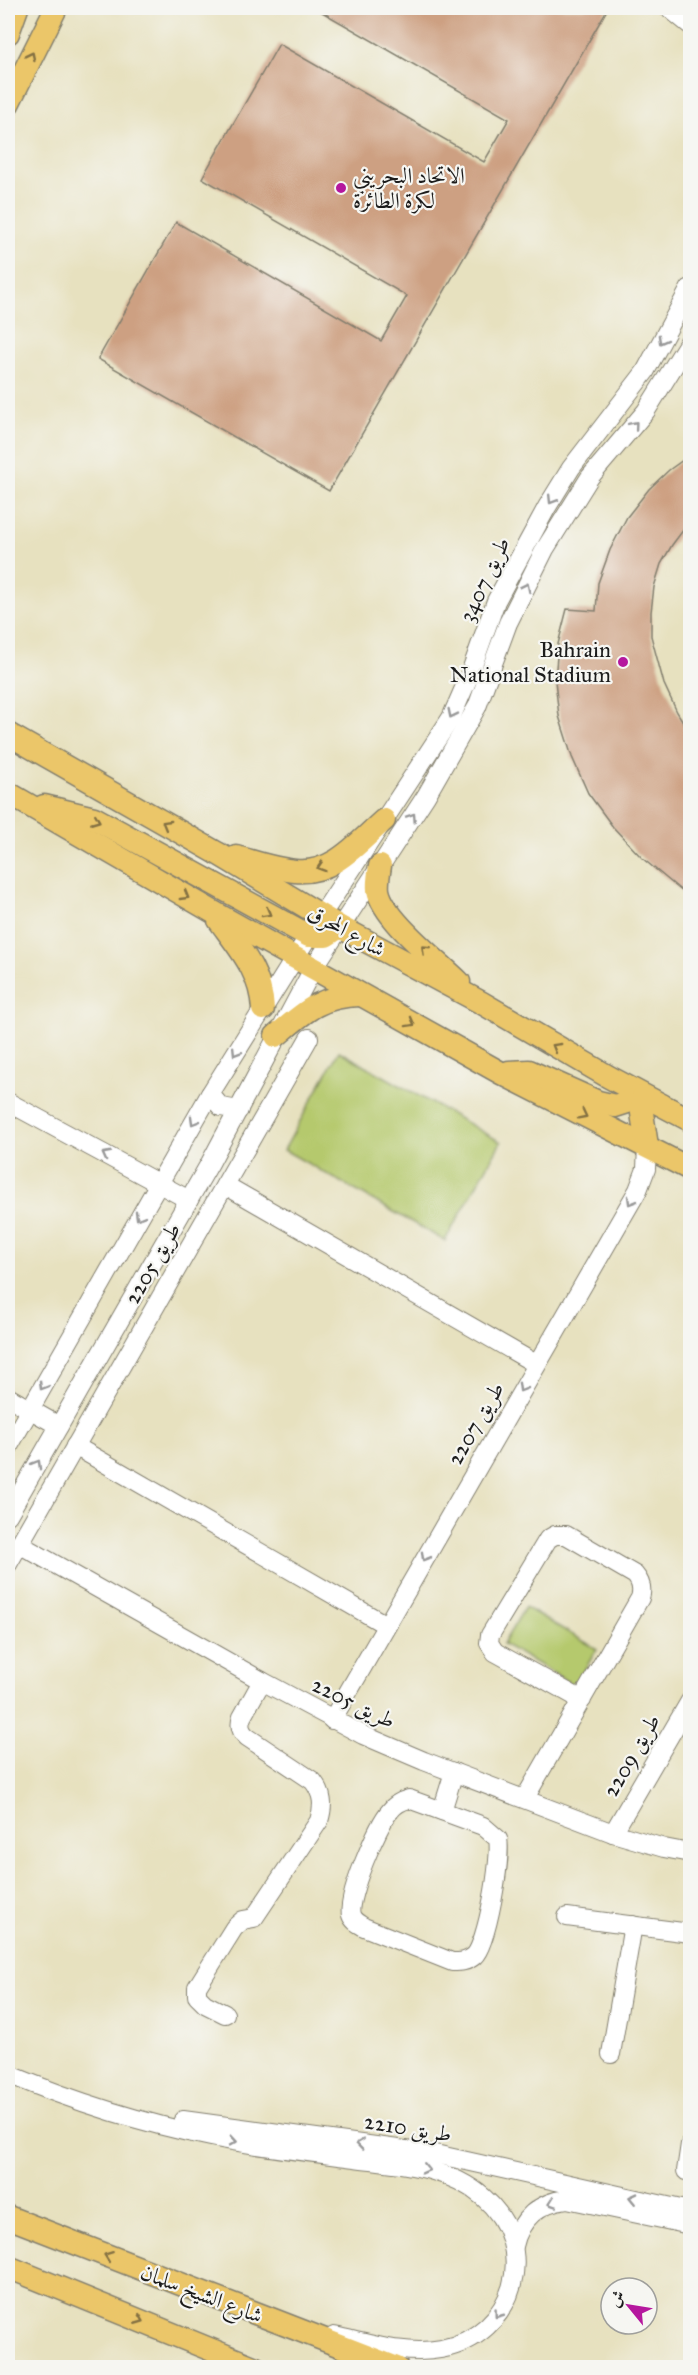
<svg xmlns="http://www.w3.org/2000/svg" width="698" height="2375" viewBox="0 0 698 2375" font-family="'IM FELL Great Primer',Amiri,serif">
<rect width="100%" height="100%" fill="#f6f6f2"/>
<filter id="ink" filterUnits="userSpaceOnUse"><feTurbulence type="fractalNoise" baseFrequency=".0167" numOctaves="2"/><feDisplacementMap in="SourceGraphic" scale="12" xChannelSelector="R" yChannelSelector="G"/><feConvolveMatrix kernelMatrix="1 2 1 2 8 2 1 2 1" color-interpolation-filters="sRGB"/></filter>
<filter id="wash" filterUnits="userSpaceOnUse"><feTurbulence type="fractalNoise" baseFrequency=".008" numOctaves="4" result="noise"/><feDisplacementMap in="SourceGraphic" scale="24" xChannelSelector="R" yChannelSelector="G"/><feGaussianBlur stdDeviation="1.35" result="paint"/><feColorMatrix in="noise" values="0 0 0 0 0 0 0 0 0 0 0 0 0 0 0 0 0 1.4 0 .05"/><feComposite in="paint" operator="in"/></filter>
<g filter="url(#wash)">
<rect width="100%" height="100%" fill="#e7e1bf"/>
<!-- green -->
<g fill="#b5c96d" stroke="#687244" stroke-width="1.5">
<path d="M339,1051L501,1142L445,1241L284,1150Z"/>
<path d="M525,1607L597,1649L575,1686L503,1644Z"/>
</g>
<g id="blocks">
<!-- building -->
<g fill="#cda082">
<path d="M315,8H608L329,491L98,359L176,222L381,341L407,296L202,178L279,44L484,162L509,119Z"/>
<path d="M690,455V521L672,545L661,564L654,587L651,612V636L664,684L677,712L690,733V898L642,858L613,827L588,793L572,757L559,716L555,681L558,644L567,609L596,611L598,583L610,550L627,517L649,489L669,470Z"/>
</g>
</g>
</g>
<g filter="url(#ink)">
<use href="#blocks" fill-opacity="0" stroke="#827e6e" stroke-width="1.5"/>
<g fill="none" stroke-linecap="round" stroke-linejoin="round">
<defs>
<g id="minor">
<path d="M669,8L690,25"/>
<path d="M210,1094L221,1107L239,1110"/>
<path d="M8,1102L189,1200"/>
<path d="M225,1185L536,1364"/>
<path d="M8,1397L59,1426"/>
<path d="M75,1446L386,1625"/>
<path d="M8,1448L210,1094L321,916L451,718L468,679L496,601L547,507L571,468L645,372L690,288"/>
<path d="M8,1515L210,1163L313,969L426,796L477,707L508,623L545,549L590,477L646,411L690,340"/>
<path d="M19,1544L262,1681L363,1735L424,1761L613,1833L664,1848L690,1853"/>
<path d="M8,1564L309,1038"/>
<path d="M332,1720L638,1190L646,1169L647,1146"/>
<path d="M525,1798L640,1598C643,1589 641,1582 635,1575L566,1535H555L548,1539L490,1635L489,1643L495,1652L582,1700"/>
<path d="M409,1799L483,1826L498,1839C502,1857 487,1945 474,1956C467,1962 460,1962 452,1962L364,1927C359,1924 353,1921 351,1915C346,1899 378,1824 390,1811C395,1804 401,1801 409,1799Z"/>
<path d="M442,1811L454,1772"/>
<path d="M613,1833L690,1701"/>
<path d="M567,1917L690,1933"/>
<path d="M225,2014L205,2004L197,1996V1987L234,1928L243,1920L254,1918L319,1821C324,1805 323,1794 313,1781L247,1737C240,1731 239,1725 242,1717L262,1681"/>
<path d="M611,2054L633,1925"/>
<path d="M8,2074C73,2101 142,2123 211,2137C259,2147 307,2152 355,2158C400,2164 447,2166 483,2197C541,2247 515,2335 441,2349C406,2356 368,2343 334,2336"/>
<path d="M183,2120L435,2154L690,2211"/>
<path d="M686,2171L690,2144"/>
<path d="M514,2246C520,2219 539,2202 567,2199L690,2225"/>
</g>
<g id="major">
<path d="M8,33L17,8"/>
<path d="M8,104L56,8"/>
<path d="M8,734L217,853L340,927L482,1003L609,1077L690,1120"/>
<path d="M8,793L215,913L501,1073L690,1169"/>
<path d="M44,806L94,818L309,936H326L340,927"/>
<path d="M236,857C255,862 275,869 295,871C333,875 358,843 384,820"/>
<path d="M380,866C379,873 377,882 378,890C383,919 438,961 459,982"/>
<path d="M219,920C240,949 261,972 263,1009"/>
<path d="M276,1036C305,1011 320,996 360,995"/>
<path d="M509,1072L529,1071L598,1102L615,1106L643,1097"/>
<path d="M643,1097L642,1113L647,1146"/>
<path d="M8,2217L397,2368"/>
<path d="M8,2267L256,2368"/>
</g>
</defs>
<!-- minor casing -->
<use href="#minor" stroke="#827e6e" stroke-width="20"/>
<!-- major casing -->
<use href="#major" stroke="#827e6e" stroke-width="25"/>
<!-- minor -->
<use href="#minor" stroke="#fff" stroke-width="18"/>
<!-- major -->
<use href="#major" stroke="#ebc669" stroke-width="22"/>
</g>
<!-- one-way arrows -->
<defs><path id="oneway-chevron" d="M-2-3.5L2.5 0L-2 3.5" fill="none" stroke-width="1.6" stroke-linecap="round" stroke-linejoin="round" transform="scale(1.5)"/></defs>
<g stroke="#847142">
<use href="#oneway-chevron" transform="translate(31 56) rotate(-64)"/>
<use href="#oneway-chevron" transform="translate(96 820) rotate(22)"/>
<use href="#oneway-chevron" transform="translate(166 824) rotate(-150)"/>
<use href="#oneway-chevron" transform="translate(321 867) rotate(162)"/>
<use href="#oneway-chevron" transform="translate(185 896) rotate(30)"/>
<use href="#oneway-chevron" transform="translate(267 913) rotate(29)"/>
<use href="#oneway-chevron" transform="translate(425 949) rotate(-137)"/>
<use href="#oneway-chevron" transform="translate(411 1023) rotate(29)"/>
<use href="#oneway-chevron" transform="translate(556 1047) rotate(-150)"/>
<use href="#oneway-chevron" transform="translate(583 1115) rotate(27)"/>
<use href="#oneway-chevron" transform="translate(108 2256) rotate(-159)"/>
<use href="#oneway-chevron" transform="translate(140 2320) rotate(22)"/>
</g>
<g stroke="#999">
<use href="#oneway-chevron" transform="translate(662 340) rotate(119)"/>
<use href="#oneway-chevron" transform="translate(634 425) rotate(-50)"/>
<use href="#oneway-chevron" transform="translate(552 500) rotate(122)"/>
<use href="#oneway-chevron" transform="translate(526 587) rotate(-64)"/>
<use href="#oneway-chevron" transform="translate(452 714) rotate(116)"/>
<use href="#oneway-chevron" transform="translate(412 817) rotate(-56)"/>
<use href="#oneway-chevron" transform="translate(236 1052) rotate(122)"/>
<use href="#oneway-chevron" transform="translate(194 1121) rotate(120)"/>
<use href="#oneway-chevron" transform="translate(106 1155) rotate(-152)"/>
<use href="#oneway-chevron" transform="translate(631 1201) rotate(120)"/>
<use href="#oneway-chevron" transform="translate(139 1216) rotate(120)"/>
<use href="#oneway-chevron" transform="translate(43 1386) rotate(120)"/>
<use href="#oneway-chevron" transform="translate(522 1388) rotate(120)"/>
<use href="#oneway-chevron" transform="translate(37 1464) rotate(-60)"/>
<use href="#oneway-chevron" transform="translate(425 1557) rotate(120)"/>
<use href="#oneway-chevron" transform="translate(233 2141) rotate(9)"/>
<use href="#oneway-chevron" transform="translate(360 2144) rotate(-172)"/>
<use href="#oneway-chevron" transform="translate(426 2169) rotate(13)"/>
<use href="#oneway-chevron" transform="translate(633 2198) rotate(-167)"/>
<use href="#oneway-chevron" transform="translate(552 2203) rotate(161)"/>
<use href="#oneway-chevron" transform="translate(498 2314) rotate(127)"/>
</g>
</g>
<!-- markers -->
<g fill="#b5179e" stroke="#f6f6f2" stroke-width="2">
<circle cx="341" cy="188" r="6"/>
<circle cx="623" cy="662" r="6"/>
</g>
<g text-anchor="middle" stroke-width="4.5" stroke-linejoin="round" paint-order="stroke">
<!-- poi labels -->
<g font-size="22" fill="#1c1c1c" stroke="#f6f6f2" text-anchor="start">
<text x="353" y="183">الاتحاد البحريني<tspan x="353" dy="25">لكرة الطائرة</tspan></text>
<text x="611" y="657" text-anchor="end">Bahrain<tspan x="611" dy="25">National Stadium</tspan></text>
</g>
<!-- street labels -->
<g font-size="22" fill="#1c1c1c" stroke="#f6f6f2">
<text transform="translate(484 579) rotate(-65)" y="8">طريق 3407</text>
<text transform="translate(347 930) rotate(29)" y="8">شارع المحرق</text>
<text transform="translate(152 1263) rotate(-60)" y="8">طريق 2205</text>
<text transform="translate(475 1423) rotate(-60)" y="8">طريق 2207</text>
<text transform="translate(354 1702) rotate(26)" y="8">طريق 2205</text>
<text transform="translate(631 1755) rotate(-60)" y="8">طريق 2209</text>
<text transform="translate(408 2127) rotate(9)" y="8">طريق 2210</text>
<text transform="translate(202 2293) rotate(21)" y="8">شارع الشيخ سلمان</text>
</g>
</g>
<!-- margin -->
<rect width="698" height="2375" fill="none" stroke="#f6f6f2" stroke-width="30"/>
<!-- north arrow -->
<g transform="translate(629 2306) rotate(300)"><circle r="28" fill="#f6f6f2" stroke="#9f9f9c" stroke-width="1.5"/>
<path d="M0-4.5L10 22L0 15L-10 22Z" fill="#b5179e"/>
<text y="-9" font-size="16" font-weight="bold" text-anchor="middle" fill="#1c1c1c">ش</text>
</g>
</svg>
